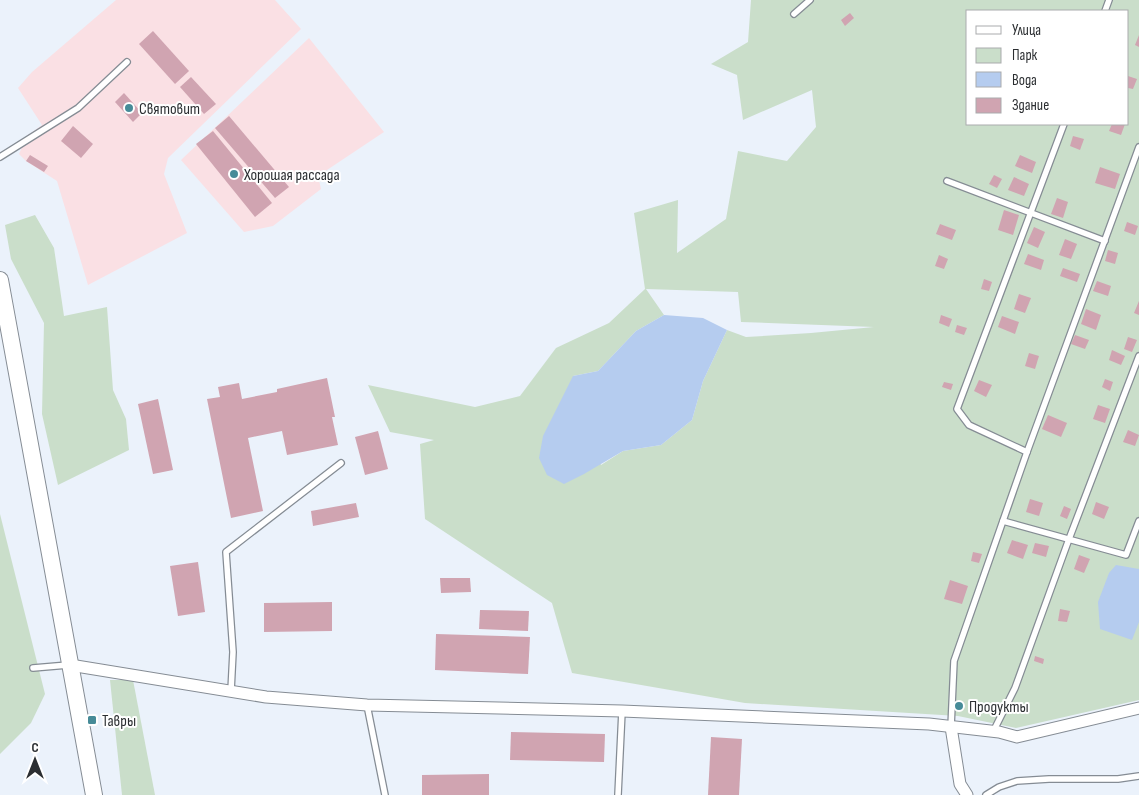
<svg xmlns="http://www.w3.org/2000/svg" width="1139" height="795" viewBox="0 0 1139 795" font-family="'Sofia Sans Condensed',sans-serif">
<rect width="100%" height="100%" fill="#ebf2fb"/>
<!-- commercial -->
<g fill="#fae0e4">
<path d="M116,0H275L301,29L168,158L164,174L187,233L88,285L57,181L26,161L19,154L27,136L42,125L18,88L32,72Z"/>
<path d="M309,38L384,132L318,176L321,189L273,226L244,232L181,160Z"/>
</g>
<!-- green -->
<g fill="#cadeca" fill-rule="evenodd">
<path d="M751,0H1139V700L1016,728L958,716L745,703L572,673L552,603L425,519L420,444L434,440L390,432L368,385L475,407L520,396L556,348L609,323L645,289L634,213L678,200L677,253L726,219L738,151L787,161L816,127L812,90L743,120L737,75L711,64L748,42ZM968,11H1128V124H968ZM646,289L738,292L741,322L874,327L811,333L746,337L727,330L703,381L692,420L661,445L623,451L601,465L573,376L598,371L636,331L664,315Z"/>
<path d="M35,215L54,248L64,316L107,307L113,390L126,419L129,450L58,485L42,414L44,323L11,259L5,225Z"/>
<path d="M0,514L45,694L31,723L0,754Z"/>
<path d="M110,680H133L155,795H122Z"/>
</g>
<!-- water -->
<g fill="#b5ccef">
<path d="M664,315L703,318L727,330L703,381L692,420L661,445L623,451L584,474L564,484L547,475L539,458L543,436L573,376L598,371L636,331Z"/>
<path d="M1116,565L1139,569V622L1132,640L1100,629L1098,602L1109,573Z"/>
</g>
<!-- building -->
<g fill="#d0a4b1">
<path d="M850,13L854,18L845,26L841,20Z"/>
<path d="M153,31L189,71L175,84L139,44Z"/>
<path d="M1139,35V47L1135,45Z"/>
<path d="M1128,76L1137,79L1133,89L1128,88Z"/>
<path d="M191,77L216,104L204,114L180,87Z"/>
<path d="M124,93L142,113L133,122L115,102Z"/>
<path d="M229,116L289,187L275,198L215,128Z"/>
<path d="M1112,124H1125L1121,135L1109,131Z"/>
<path d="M73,126L93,144L81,158L61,141Z"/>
<path d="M213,131L272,203L255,217L196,144Z"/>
<path d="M1073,136L1084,139L1080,150L1070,146Z"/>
<path d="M30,155L48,166L44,172L26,161Z"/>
<path d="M1020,155L1036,162L1032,173L1015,166Z"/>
<path d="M1100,167L1120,174L1115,189L1095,183Z"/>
<path d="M994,175L1002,179L997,188L989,184Z"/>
<path d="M1014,177L1029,184L1024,196L1008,190Z"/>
<path d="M1057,198L1068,202L1063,218L1051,214Z"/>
<path d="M1004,210L1019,215L1013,235L998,230Z"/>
<path d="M1127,222L1138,226L1135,235L1124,231Z"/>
<path d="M940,224L956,230L952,240L936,234Z"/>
<path d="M1034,227L1045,232L1038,248L1027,243Z"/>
<path d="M1065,239L1077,244L1071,259L1059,255Z"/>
<path d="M1108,250L1118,253L1115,264L1105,261Z"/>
<path d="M1028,254L1044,260L1041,270L1024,264Z"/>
<path d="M939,255L948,259L944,269L935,266Z"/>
<path d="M1063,268L1080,274L1077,282L1060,276Z"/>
<path d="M984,279L992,282L989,291L981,289Z"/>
<path d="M1097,281L1111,286L1108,296L1093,291Z"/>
<path d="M1019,294L1031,298L1025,313L1014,309Z"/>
<path d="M1139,301V315L1134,313Z"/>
<path d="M1086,309L1101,315L1096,330L1081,324Z"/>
<path d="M941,315L952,319L949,327L939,323Z"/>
<path d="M1002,316L1019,322L1015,334L998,327Z"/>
<path d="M957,325L967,328L964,335L955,332Z"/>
<path d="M1075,335L1089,340L1085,349L1071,344Z"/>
<path d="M1128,337L1137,340L1132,352L1124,349Z"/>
<path d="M1112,350L1125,356L1121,365L1109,360Z"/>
<path d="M1029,353L1039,356L1035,369L1025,366Z"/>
<path d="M327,378L335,417H332L338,445L287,455L282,431L248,438L263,511L231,518L207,399L220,397L218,387L239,383L242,399L277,392V389Z"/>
<path d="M1105,379L1113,382L1110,391L1102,387Z"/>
<path d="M979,380L992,385L986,397L974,391Z"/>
<path d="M944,382L953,384L951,390L942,387Z"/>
<path d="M158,399L173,470L153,474L138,404Z"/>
<path d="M1098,405L1110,409L1105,423L1093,419Z"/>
<path d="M1048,415L1067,423L1061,437L1042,429Z"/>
<path d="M1128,430L1139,435L1135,446L1123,442Z"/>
<path d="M378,431L388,469L365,475L355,437Z"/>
<path d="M1030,499L1043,503L1039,516L1026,512Z"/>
<path d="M1096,502L1109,507L1104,519L1092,514Z"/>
<path d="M356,503L359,517L313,526L311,511Z"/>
<path d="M1064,506L1071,509L1067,519L1060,516Z"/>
<path d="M1012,540L1028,545L1023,559L1007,553Z"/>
<path d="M1035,543L1049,546L1046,557L1032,553Z"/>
<path d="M973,552L982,554L979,563L971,561Z"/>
<path d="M1079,555L1090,559L1084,573L1074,569Z"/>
<path d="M198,562L205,612L178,616L170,566Z"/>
<path d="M440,578H470L471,592L441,593Z"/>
<path d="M950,580L968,586L962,604L944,599Z"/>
<path d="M332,602V631L264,632V603Z"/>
<path d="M1060,609L1070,611L1067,622L1058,621Z"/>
<path d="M480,610L529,611L528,631L479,629Z"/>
<path d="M436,634L530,637L528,674L435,670Z"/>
<path d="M1035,656L1044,659L1043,664L1034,661Z"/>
<path d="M511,732L605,734L604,762L510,760Z"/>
<path d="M711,737L742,739L739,795H708Z"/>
<path d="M489,774V795H422V775Z"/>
</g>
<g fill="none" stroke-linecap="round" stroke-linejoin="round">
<defs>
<g id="lane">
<path d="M1105,11L1109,0"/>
<path d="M794,14L810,0"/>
<path d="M0,157L78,108L127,62"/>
<path d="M947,181L1105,241"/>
<path d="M1027,452L969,425L957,409L1064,124"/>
<path d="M1003,521L1126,555L1139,521"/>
<path d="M33,668L68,665"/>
<path d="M231,691L233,652L226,552L341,463"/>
<path d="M367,705L385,795"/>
<path d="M951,727L954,661L1027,452L1139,147"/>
<path d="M993,732L1015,688L1069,539L1139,356"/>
<path d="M618,795L622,711"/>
<path d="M986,795L999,787L1017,781L1049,779H1118L1139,776"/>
</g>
<g id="street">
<path d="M70,665L266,697L367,705L622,711L929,724L999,732L1017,737L1139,708"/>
<path d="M951,727L960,784L967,795"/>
</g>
<path id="secondary" d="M0,280L94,795"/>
</defs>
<!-- lane casing -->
<use href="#lane" stroke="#858c94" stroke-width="8"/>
<!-- street casing -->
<use href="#street" stroke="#858c94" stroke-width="13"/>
<!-- secondary casing -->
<use href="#secondary" stroke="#858c94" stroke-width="18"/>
<!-- lane -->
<use href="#lane" stroke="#fff" stroke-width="5.5"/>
<!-- street -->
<use href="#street" stroke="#fff" stroke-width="11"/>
<!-- secondary -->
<use href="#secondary" stroke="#fff" stroke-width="16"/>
</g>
<!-- markers -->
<g fill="#468b98" stroke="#fff" stroke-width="2">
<circle cx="129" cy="108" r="5"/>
<circle cx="234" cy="174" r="5"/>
<circle cx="959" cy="706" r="5"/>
<rect x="87" y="715" width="10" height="10" rx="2.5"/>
</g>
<g text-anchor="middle" stroke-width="4" stroke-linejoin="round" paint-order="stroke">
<!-- poi labels -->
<g font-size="16" fill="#2b2e31" stroke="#fff" text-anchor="start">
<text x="139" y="114">Святовит</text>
<text x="244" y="180">Хорошая рассада</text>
<text x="969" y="712">Продукты</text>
<text x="102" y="726">Тавры</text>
</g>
</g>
<!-- legend -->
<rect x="966" y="10" width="162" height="115" fill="#ffffff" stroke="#aaabad"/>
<rect x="976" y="26" width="25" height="8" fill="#ffffff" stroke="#aaabad"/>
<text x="1012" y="35" font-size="15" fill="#2b2e31">Улица</text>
<rect x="976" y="48" width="25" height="15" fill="#cadeca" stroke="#aaabad"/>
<text x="1012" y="60" font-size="15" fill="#2b2e31">Парк</text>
<rect x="976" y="72" width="25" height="15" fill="#b5ccef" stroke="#aaabad"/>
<text x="1012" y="85" font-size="15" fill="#2b2e31">Вода</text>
<rect x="976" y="98" width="25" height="15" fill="#d0a4b1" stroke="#aaabad"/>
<text x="1012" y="110" font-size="15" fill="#2b2e31">Здание</text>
<!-- north arrow -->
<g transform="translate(35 760)" stroke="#ffffff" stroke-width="4" paint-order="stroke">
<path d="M0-4L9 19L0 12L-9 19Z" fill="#2b2e31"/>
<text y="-8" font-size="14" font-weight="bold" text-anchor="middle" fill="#2b2e31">С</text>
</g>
</svg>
